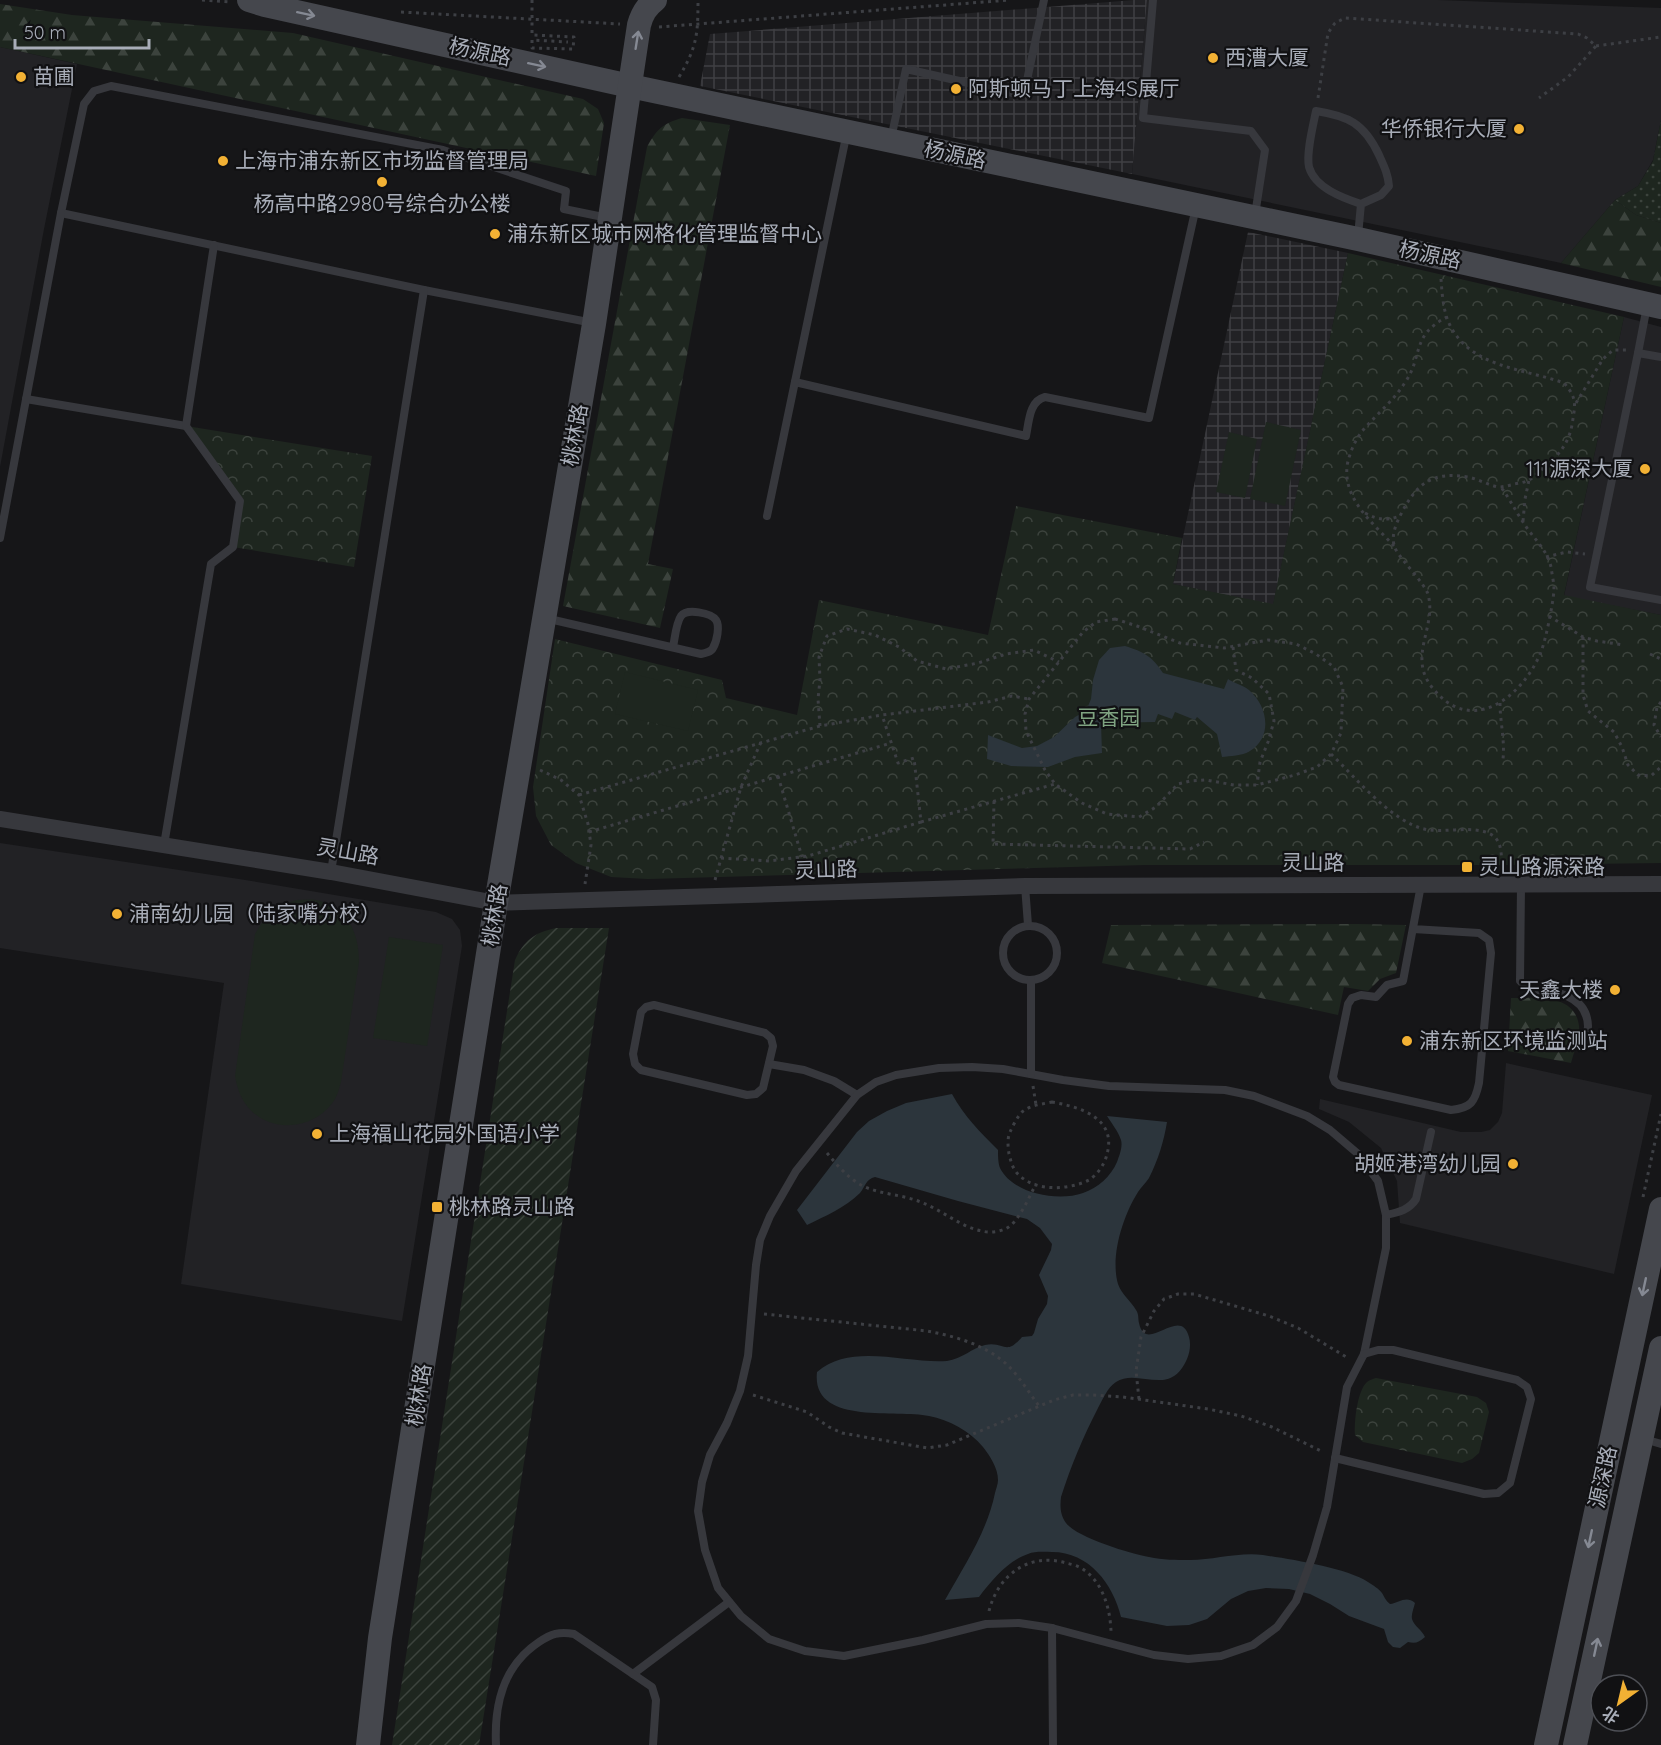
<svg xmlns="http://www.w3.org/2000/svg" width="1661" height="1745" viewBox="0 0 1661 1745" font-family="Quicksand,'Noto Sans SC',sans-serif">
<defs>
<pattern id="industrial-grid" width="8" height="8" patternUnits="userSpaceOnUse" patternTransform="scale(1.5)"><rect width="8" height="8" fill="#222225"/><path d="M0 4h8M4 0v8" fill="none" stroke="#3f3f43"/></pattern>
<pattern id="grass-dots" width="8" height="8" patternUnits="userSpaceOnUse" patternTransform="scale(1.5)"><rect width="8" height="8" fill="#1e261f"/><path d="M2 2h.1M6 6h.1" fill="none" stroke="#3c433d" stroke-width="1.8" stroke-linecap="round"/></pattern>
<pattern id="forest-firs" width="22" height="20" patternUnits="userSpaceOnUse" patternTransform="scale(1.5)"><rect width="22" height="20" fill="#1e261f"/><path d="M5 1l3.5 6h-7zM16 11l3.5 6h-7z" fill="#3c433d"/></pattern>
<pattern id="park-crowns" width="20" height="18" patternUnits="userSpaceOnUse" patternTransform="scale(1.5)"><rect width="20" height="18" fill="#1e261f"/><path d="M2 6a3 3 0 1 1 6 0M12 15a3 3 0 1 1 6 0" fill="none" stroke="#3c433d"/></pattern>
<pattern id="garden-furrows" width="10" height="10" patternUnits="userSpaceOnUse" patternTransform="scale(1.5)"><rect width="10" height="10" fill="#1e261f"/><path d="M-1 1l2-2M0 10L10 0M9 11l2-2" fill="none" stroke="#3c433d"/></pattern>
</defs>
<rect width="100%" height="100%" fill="#161618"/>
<!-- built -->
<g fill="#222225">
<path d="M1147,0H1438L1661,8V120L1653,160L1638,186L1615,200L1561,263L1132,174Z"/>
<path d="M0,47L77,64L44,229L0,467Z"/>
<path d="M1624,317L1661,327V615L1564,596Z"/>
<path d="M0,843L239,879L436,912L452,919L460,930L462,946L402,1321L181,1284L224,983L0,948Z"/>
<path d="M1506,1063L1652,1095L1614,1274L1400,1223L1397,1181L1381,1148L1349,1122L1319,1109L1320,1099L1461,1132H1481L1490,1130L1498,1122L1502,1113Z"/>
</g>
<!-- industrial -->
<g fill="url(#industrial-grid)">
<path d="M1134,0H1147L1132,174L700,86L710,34Z"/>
<path d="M1248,232L1348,253L1273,605L1173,584Z"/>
</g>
<!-- grass -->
<path fill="url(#grass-dots)" d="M1661,120V223L1636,215L1615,200L1638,186L1653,161Z"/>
<!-- forest -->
<g fill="url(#forest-firs)">
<path d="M0,4L72,15L293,33L583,99L598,109L604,123L596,176L0,47Z"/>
<path d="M682,118L730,125L648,564L673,569L660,628L563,606L647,147C657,129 662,124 682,118Z"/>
<path d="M1615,200L1636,215L1661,223V287L1561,263Z"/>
<path d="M1357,924L1406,925L1396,973L1380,979L1368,991L1344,987L1338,1015L1102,963L1111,925Z"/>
<path d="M1511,998C1535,998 1575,993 1579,1026C1580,1037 1574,1052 1571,1063L1508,1051Z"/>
</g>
<!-- park -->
<g fill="url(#park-crowns)">
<path d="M1348,253L1624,317L1564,595L1661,615V863L1507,865H1144L648,879L611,877L576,863L551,845L536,816L533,787L555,639L722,680L726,698L797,715L819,600L988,635L1016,506L1182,538L1173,584L1273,604Z"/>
<path d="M186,426L372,456L354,567L233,547L240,501Z"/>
<path d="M1376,1378L1477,1397L1486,1403L1489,1412L1479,1453L1472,1459L1462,1463L1363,1442L1355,1435C1354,1423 1357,1391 1367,1382C1369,1380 1373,1379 1376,1378Z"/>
</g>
<!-- garden -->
<path fill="url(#garden-furrows)" d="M556,928H609L479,1745H392L515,960C524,940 534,933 556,928Z"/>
<!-- pitch -->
<g fill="#1e261f">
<path d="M1266,422L1301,430L1285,506L1250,499Z"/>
<path d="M1229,432L1257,439L1245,498L1216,492Z"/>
<path d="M625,672L698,690L688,731L615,714Z"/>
<path d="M296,900C303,900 310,899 316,900C348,907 359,933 359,962L341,1082C339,1088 338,1094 335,1099C316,1130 270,1135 247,1106C240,1097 237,1087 235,1076L255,934C267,914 274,908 296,900Z"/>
<path d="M389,937L443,945L427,1046L373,1038Z"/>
</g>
<!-- water -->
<g fill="#2c353c">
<path d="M1125,646C1144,652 1152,656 1163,673L1224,689L1228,679C1234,683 1243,685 1249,690C1268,706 1273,737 1250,751C1242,756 1230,756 1222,757L1217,734L1197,717L1195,720L1175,712L1172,719L1158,714L1155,722L1101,723L1102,753L1075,757L1048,767L1011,766L987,759L988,735L1022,748L1037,746L1054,737L1075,717L1086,711L1091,699L1093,680L1099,660L1110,648Z"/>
<path d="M952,1094C964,1116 980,1132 998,1150C998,1155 998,1163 1000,1168C1013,1194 1058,1202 1083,1193C1098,1188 1111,1176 1117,1162C1119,1156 1123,1147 1121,1140C1118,1131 1112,1124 1107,1116L1167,1122C1164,1141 1158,1160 1149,1178C1146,1183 1141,1187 1138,1192C1123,1216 1110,1256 1118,1284C1122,1295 1131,1301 1136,1310C1139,1314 1138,1319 1139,1323C1140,1328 1142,1332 1146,1334C1159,1338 1182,1311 1189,1337C1191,1344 1190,1352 1187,1359C1170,1399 1138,1367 1116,1382C1107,1388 1103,1399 1098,1408C1083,1437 1071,1466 1061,1497C1060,1506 1060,1515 1066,1523C1076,1537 1131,1554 1149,1557C1163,1560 1176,1560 1190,1560C1214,1560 1238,1552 1263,1555C1289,1559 1347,1568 1368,1582C1373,1585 1379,1589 1382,1593C1385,1598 1386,1601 1390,1604C1399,1603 1406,1595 1415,1603C1414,1608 1411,1614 1412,1619C1414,1626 1422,1630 1425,1637C1419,1642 1416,1644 1408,1642L1400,1648L1393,1647L1388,1642L1384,1629L1349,1616L1330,1604L1310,1594L1289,1589L1266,1588L1248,1591L1231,1599L1207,1619L1189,1625L1167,1626L1121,1617C1113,1584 1089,1552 1052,1552C1044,1552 1035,1551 1028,1554C1008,1561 992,1580 979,1597L945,1600C964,1566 987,1532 995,1493C996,1489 998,1484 998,1480C998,1468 990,1456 983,1447C970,1431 949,1420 929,1416C896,1409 811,1426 817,1372C851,1342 907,1364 947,1361C962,1359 972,1348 985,1345C1005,1341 1005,1357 1022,1337L1032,1336L1034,1333L1038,1319L1047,1304L1048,1296L1039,1275L1051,1250L1052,1244L1040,1228L1027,1219L958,1201L875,1177C866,1179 865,1187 860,1193C845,1208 825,1216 807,1225L797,1210L857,1132L869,1121L887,1111L906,1103Z"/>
</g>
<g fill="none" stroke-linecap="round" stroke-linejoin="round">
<!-- path -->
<g stroke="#3d3f44" stroke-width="3" stroke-dasharray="3 4.5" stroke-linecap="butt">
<path d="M202,0L230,2"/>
<path d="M401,12L620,24"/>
<path d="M659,27L1010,0"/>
<path d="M1596,46L1661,37"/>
<path d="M679,77C697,47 698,34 698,0"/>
<path d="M1318,98L1328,33L1335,23L1345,18L1578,34L1587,38L1596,46L1568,77L1539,98"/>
<path d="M1441,279C1442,293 1443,308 1448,321C1468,368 1523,368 1564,383C1578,399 1575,405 1572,425C1568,446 1556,458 1539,472C1536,474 1533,478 1529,480C1524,483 1517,483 1511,485C1507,486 1503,487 1498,487C1488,485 1478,479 1468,477C1431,471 1416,484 1400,516C1395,526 1390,539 1396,550C1403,562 1424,583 1428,594C1437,627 1408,655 1431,686C1470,738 1522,698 1541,652C1546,639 1553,604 1554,590C1554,583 1552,574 1551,567C1547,549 1532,537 1523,522C1515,510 1509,498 1501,487"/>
<path d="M1576,403L1603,359L1613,350H1627"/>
<path d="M1365,513C1378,520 1386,521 1400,516"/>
<path d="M1523,521L1525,499L1529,480"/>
<path d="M1394,546C1372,522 1340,497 1348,461C1351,450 1356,438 1364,429C1377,414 1393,401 1404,384C1424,356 1410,336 1447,317"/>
<path d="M1546,557L1567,552L1585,554"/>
<path d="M1549,616L1583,637L1597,641L1624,645"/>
<path d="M1115,619L1137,626L1180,643L1224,648L1268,640L1296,644L1316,654L1334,667L1343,687L1341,733L1331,754L1317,767L1295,775L1257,785H1234L1206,780L1190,781L1178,784L1156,807L1139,817L1107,814L1082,803L1055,784L1045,770L1026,731L1025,714L1029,699L1083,632L1096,622Z"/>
<path d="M1583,637V695L1588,711L1614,732L1622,747L1628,765L1638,775L1651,776L1661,767"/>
<path d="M1233,647L1236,670L1252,678L1269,694L1274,721L1268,742L1260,762L1257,785"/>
<path d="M1650,654L1661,659"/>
<path d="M1661,702L1657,707L1654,725L1661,737"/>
<path d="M1500,703C1500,722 1505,740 1503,759"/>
<path d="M820,726L818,699L820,680L819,657L827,636L847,629L875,635L899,647L917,661L946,669L978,663L1006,654L1034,650L1059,662"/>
<path d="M1331,754C1356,778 1391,821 1424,829C1444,834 1474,824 1492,835C1503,842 1501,857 1502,869"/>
<path d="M540,770L561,780L579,795L588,824L591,845L585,884"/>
<path d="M778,776L802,857"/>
<path d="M579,795L820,726L882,715L988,702L1012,696L1029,699"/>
<path d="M994,801L993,844L1190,849L1204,842"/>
<path d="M921,822L1055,784"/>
<path d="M589,832L891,743"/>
<path d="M721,858L769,861L808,856L921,822L914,758L898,763L882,715"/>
<path d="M715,880L741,787L761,742"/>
<path d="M1033,1086L1036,1105"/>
<path d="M1052,1102C1080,1107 1117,1118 1107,1154C1105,1164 1097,1175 1089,1180C1069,1190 1036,1192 1019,1175C1013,1170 1011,1162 1009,1154C1008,1147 1007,1139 1010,1132C1013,1126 1017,1117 1022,1112C1030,1105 1043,1104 1052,1102Z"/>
<path d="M827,1153C837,1165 847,1177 861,1185C880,1195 903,1194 923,1203C943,1211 961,1227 982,1231C989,1233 998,1232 1005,1229C1018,1224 1029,1197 1036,1184"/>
<path d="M1643,1197L1661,1114"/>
<path d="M764,1314L927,1331C959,1337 993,1347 1014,1372C1023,1383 1031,1395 1039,1406"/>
<path d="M753,1395L807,1412L829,1427L842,1433L927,1448L947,1445L1054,1400L1073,1395H1093L1123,1397L1208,1409L1241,1416L1272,1427L1323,1452"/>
<path d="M1139,1399L1136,1371L1141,1337L1154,1311L1164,1299L1178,1294H1194L1269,1316L1298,1328L1348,1358"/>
<path d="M989,1611C998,1575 1029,1552 1066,1563C1070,1564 1075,1565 1079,1567C1102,1579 1110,1607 1111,1631"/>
</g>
<!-- lane -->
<g stroke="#37383d" stroke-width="8">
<path d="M1153,0L1143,118L1251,131L1265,150L1255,215"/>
<path d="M891,139L906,69L1013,93L1021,91L1026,85L1044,0"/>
<path d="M1358,236L1361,204L1381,195L1389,186C1388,174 1384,166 1379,155C1364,123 1348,116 1316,111C1313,126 1306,153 1309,167C1315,188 1343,198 1361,204"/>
<path d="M593,323L424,290L61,213L84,104L94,91L111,86L443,150L566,191L564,209L608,218"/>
<path d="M1638,353L1647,306"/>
<path d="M1661,357L1638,353L1590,587L1661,600"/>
<path d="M795,382L1026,436C1029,422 1029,401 1045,397L1149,418L1196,207"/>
<path d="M26,399L186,426"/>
<path d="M767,516L847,132"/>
<path d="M0,538L61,213"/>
<path d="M545,618L701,654C706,653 711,652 713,648C717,641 720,626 716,620C711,613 687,608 681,616C676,623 675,638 673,647"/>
<path d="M164,845L211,564L233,547L240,501L186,426L214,245"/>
<path d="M331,872L424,290"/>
<path d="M1521,885L1520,981L1529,990C1553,990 1587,994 1588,1026C1588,1030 1586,1036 1586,1040"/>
<path d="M1025,886L1028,925"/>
<circle cx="1030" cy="953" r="27"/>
<path d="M1413,929L1479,933L1489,940L1491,953L1479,1083C1475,1102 1471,1108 1451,1110L1339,1085L1335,1082L1333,1077L1348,1004L1352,998L1361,995L1376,997L1387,985L1403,981L1421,885"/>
<path d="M654,1005L765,1033L771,1038L773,1046L763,1088L756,1094L747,1095L641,1070L635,1064L633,1054L641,1012L646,1007Z"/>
<path d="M769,1064L804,1070L834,1081L857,1095"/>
<path d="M972,1067L1003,1069L1063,1080L1109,1086L1225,1090L1254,1096L1307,1116L1330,1130L1357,1153L1378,1181L1386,1215V1248L1364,1354L1347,1387L1327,1507L1313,1555L1296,1601L1277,1627L1253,1645L1221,1656L1188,1659L1154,1655L1052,1628L1019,1623L986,1624L923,1640L844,1656L805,1651L769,1639L741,1616L718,1588L705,1550L698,1511L702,1482L710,1455L727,1423L740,1391L748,1356L756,1265L760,1240L770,1216L796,1171L857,1095L876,1082L896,1075L939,1068Z"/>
<path d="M1031,1074V980"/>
<path d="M1386,1215C1399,1212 1409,1210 1416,1199L1431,1132"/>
<path d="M1644,1439L1661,1444"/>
<path d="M1335,1458L1484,1494L1498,1493L1510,1483L1531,1399L1527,1387L1517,1380L1393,1350H1378L1364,1354"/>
<path d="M1052,1628L1053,1745"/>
<path d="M633,1674L729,1602"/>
<path d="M496,1745C494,1704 503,1666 539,1642C551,1634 559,1631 574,1634L652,1687L656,1700L653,1745"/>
</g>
<!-- street -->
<path stroke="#37383d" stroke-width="16" d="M0,819L331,872L496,903L1025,886L1661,884"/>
<!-- secondary -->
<g stroke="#45474d" stroke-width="24">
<path d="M249,0L265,5L630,86L1358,239L1661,307"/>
<path d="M368,1745L380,1638L496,903L594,324L639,25C642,14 646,7 655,0"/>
<path d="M1546,1745L1661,1209"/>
<path d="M1575,1745L1661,1348"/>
</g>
<!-- path-bridge -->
<path stroke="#3d3f44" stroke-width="3" stroke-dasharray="3 4.5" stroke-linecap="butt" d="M532,0V35L574,37L573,49L532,48V40L568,42"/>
</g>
<!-- one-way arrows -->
<defs><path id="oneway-shaft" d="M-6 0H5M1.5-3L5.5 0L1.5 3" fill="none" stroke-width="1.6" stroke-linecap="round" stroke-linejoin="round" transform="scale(1.5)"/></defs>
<g stroke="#858993">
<use href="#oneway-shaft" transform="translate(306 14) rotate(12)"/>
<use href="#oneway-shaft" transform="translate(637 40) rotate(-81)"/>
<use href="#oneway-shaft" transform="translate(537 65) rotate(12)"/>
<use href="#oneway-shaft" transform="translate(1644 1287) rotate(102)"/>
<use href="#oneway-shaft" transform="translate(1590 1539) rotate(102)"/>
<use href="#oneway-shaft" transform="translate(1596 1647) rotate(-78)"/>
</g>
<!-- markers -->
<g fill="#f2b134" stroke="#111113" stroke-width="2">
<circle cx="1213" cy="58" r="6"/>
<circle cx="21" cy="77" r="6"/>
<circle cx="956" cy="89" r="6"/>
<circle cx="1519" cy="129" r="6"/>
<circle cx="223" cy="161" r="6"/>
<circle cx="382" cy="182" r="6"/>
<circle cx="495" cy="234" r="6"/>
<circle cx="1645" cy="469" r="6"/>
<rect x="1461" y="861" width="12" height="12" rx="3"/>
<circle cx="117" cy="914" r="6"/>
<circle cx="1615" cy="990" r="6"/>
<circle cx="1407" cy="1041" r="6"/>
<circle cx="317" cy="1134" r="6"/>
<circle cx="1513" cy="1164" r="6"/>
<rect x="431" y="1201" width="12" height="12" rx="3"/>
</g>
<g text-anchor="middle" stroke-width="4.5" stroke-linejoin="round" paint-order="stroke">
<!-- street labels -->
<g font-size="21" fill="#a8adb8" stroke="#111113">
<text transform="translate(480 52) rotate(12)" y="7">杨源路</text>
<text transform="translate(955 155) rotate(12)" y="7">杨源路</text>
<text transform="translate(1430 255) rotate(12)" y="7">杨源路</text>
<text transform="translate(575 435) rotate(-80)" y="7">桃林路</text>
<text transform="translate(348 852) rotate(10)" y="7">灵山路</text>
<text x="1313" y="870">灵山路</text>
<text transform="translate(826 870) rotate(-2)" y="7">灵山路</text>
<text transform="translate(495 915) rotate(-81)" y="7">桃林路</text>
<text transform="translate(419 1395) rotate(-81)" y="7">桃林路</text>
<text transform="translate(1603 1477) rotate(-78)" y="7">源深路</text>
</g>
<!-- poi labels -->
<g font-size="21" fill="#a8adb8" stroke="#111113" text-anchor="start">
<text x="1225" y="65">西漕大厦</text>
<text x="33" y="84">苗圃</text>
<text x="968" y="96">阿斯顿马丁上海4S展厅</text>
<text x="1507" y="136" text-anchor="end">华侨银行大厦</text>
<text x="235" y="168">上海市浦东新区市场监督管理局</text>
<text x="382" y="211" text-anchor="middle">杨高中路2980号综合办公楼</text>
<text x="507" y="241">浦东新区城市网格化管理监督中心</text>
<text x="1633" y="476" text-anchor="end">111源深大厦</text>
<text x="1479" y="874">灵山路源深路</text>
<text x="129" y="921">浦南幼儿园（陆家嘴分校）</text>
<text x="1603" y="997" text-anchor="end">天鑫大楼</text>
<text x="1419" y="1048">浦东新区环境监测站</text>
<text x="329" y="1141">上海福山花园外国语小学</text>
<text x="1501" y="1171" text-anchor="end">胡姬港湾幼儿园</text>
<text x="449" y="1214">桃林路灵山路</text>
</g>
<!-- park labels -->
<g font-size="21" fill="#7fa381" stroke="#111113">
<text x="1109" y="725">豆香园</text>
</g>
</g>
<!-- north arrow -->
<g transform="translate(1619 1703) rotate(214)"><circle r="28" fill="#111113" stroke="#4d4f55" stroke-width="1.5"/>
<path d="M0-4.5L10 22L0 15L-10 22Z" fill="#f2b134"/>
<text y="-9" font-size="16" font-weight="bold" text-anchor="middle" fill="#a8adb8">北</text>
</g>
<!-- scale -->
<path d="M15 39v9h134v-9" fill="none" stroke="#a8adb8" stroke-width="3"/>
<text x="24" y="39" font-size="18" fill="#a8adb8" stroke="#111113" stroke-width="4.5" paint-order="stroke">50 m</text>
</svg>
